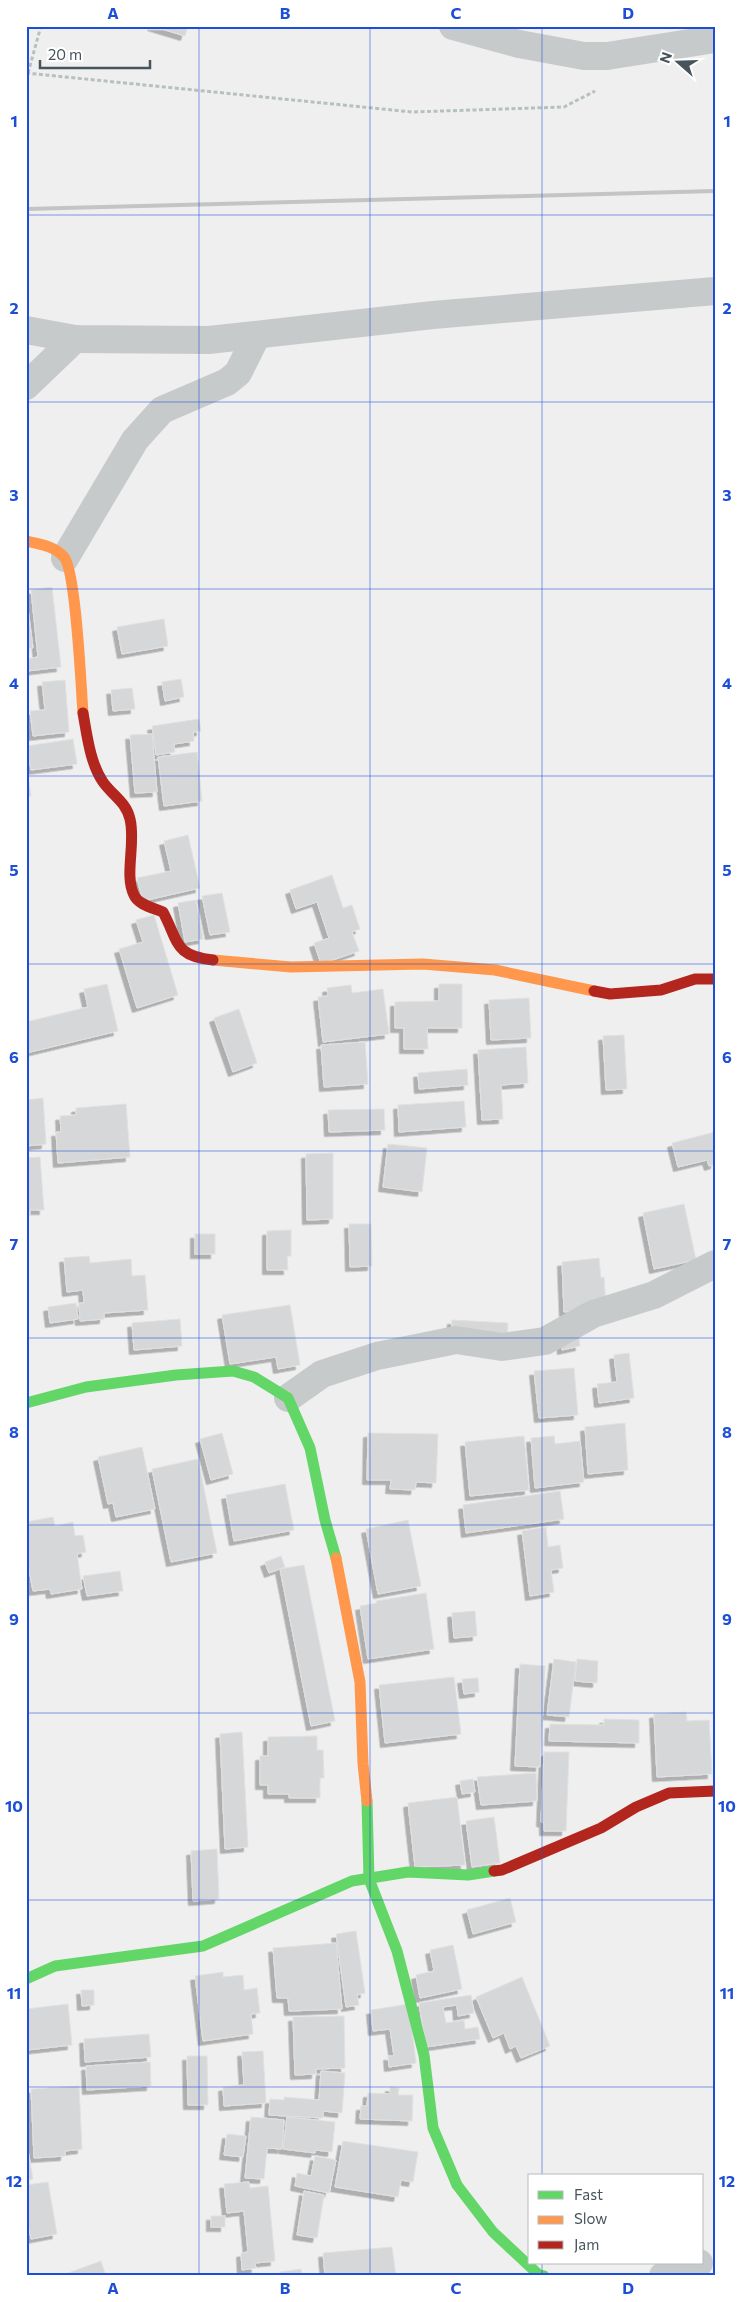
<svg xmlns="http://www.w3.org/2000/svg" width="741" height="2302" viewBox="0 0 741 2302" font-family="Commissioner,sans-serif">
<defs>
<filter id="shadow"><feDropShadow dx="-4.5" dy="4.5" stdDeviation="0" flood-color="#0004"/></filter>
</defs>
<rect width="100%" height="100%" fill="#f0efef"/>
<!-- building -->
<g fill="#d6d7d8" stroke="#e1e1e2" filter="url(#shadow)">
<path d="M152,26H188L185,36Z"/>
<path d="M52,587L61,667L27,671L26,659L38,657L31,590Z"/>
<path d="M26,593L33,648L26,649Z"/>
<path d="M164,619L168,646L122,654L117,627Z"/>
<path d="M181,679L184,697L165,701L162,682Z"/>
<path d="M65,680L69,732L33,736L30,711L45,710L42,682Z"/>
<path d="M132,688L135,709L113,711L111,690Z"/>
<path d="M199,719L201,731L193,732L194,741L174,744L175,752L156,755L152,726Z"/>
<path d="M152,734L157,792L135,793L130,735Z"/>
<path d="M73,739L77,764L31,770L27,746Z"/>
<path d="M197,752L202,801L164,806L158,757Z"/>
<path d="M26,763L31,796H26Z"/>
<path d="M188,835L200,888L143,901L137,878L171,871L164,841Z"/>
<path d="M332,875L343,908L352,905L360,929L352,932L359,951L321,964L314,943L329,938L317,902L296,909L290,890Z"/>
<path d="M222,893L230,932L210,935L202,896Z"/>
<path d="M196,900L203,939L185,942L178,903Z"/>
<path d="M154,915L178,995L137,1008L119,949L143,942L136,920Z"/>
<path d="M107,984L118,1031L26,1053V1022L88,1007L84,989Z"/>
<path d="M439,984H462V1028H427L428,1049H404V1028H395V1002L439,1001Z"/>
<path d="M351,985L352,993L383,989L389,1034L323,1042L318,997L328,996L327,988Z"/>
<path d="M529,998L531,1038L491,1040L489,1000Z"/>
<path d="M239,1009L257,1063L233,1072L214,1018Z"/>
<path d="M624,1035L627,1089L606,1090L603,1036Z"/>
<path d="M365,1042L368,1084L324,1087L321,1045Z"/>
<path d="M526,1047L528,1083L501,1085L503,1119L482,1120L478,1050Z"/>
<path d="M467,1069L468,1085L419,1089L418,1073Z"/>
<path d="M43,1098L46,1144L26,1146V1100Z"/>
<path d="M464,1101L466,1127L399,1132L398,1105Z"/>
<path d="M126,1104L130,1157L58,1163L56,1132H61L60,1116L76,1115V1108Z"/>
<path d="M384,1109L385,1130L329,1132L328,1110Z"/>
<path d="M715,1132V1164L709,1166L707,1160L678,1167L672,1143Z"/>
<path d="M388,1144L427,1148L422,1192L383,1187Z"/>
<path d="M333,1153V1219L307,1220L306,1154Z"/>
<path d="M40,1157L44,1210H30V1215H26V1158Z"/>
<path d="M684,1204L696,1260L654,1269L643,1213Z"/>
<path d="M349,1224H371L372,1266L350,1267Z"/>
<path d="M291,1230V1256H287L288,1270H267V1231Z"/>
<rect x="195" y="1234" width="20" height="20"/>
<path d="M89,1256L90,1263L131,1259L132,1276L145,1275L148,1310L104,1313V1319L80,1321L79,1303H84L83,1290L67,1292L64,1258Z"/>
<path d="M599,1258L601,1278L604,1277L606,1307L564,1312L562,1262Z"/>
<path d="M76,1303L78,1319L50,1323L48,1307Z"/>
<path d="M290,1305L300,1365L278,1369L276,1357L230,1364L222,1315Z"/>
<path d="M180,1319L182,1346L134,1350L132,1323Z"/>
<path d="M452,1320L508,1323L507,1342L451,1339Z"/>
<path d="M578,1332L580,1346L562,1350L561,1334Z"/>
<path d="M629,1353L634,1398L599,1403L597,1384L617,1382L614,1355Z"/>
<path d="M574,1368L578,1415L539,1418L534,1371Z"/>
<path d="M625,1423L628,1470L588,1474L585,1427Z"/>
<path d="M222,1433L233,1474L211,1480L200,1439Z"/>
<path d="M368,1433L438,1434L436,1483L416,1482L415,1490L390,1489L391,1480H367Z"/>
<path d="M524,1436L529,1490L470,1496L465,1442Z"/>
<path d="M554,1436L555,1444L580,1441L584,1482L535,1488L531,1438Z"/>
<path d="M142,1447L155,1509L116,1517L113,1503L108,1504L98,1457Z"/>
<path d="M198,1459L217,1553L171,1562L152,1469Z"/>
<path d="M285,1484L294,1530L234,1541L226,1495Z"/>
<path d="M560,1491L564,1519L466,1533L463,1505Z"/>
<path d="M53,1517L55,1526L73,1522L75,1536L83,1535L86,1552L77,1554L82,1589L51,1594L50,1589L33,1591L26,1553V1522Z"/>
<path d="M408,1520L421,1586L378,1594L366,1529Z"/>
<path d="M546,1527L548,1547L560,1545L563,1568L551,1570L554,1592L530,1596L522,1531Z"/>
<path d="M281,1556L285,1567L269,1573L265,1562Z"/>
<path d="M304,1565L335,1721L311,1726L280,1569Z"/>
<path d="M120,1571L123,1591L87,1596L83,1576Z"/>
<path d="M426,1593L434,1649L368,1659L360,1606L377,1603L376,1601Z"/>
<path d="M475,1611L477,1636L454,1638L452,1613Z"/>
<path d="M554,1659L576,1662L569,1717L547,1715Z"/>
<path d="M577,1659L598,1661L597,1683L575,1681Z"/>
<path d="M520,1664L545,1666L540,1767L515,1766Z"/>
<path d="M454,1677L461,1734L385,1743L379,1685Z"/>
<path d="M478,1678L479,1692L464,1694L462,1679Z"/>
<path d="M686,1712L687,1721L709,1720L712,1774L657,1777L654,1714Z"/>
<path d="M604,1719L639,1720V1743L549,1741L550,1724L604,1725Z"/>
<path d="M242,1732L248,1847L225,1849L220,1734Z"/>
<path d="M317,1736V1750H323L324,1778H320V1798H289V1794H268V1785H260V1756H268V1737Z"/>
<path d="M544,1752H569L566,1831H544V1823L541,1822Z"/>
<path d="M536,1773L537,1801L481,1805L477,1777Z"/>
<path d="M473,1779L475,1792L462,1794L460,1781Z"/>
<path d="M457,1797L465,1865L415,1867L408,1803Z"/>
<path d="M494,1817L500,1863L472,1867L466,1821Z"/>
<path d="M217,1849L219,1899L193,1901L191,1851Z"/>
<path d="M510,1898L516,1922L473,1934L467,1910Z"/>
<path d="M356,1931L365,1993L357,1995L359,2005L346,2007L336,1934Z"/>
<path d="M336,1943L342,2009L289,2011L288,1998H277L273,1948Z"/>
<path d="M453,1945L462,1989L420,1998L416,1975L434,1971L430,1950Z"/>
<path d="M223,1972V1977L243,1975L244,1990L257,1988L260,2013L251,2014L253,2034L203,2041L195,1976Z"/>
<path d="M522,1977L550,2046L521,2058L516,2046L510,2049L504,2033L493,2038L476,1997Z"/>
<path d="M81,1990H94V2005L82,2006Z"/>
<path d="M471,1995L474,2013L458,2016L457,2005L443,2007L446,2023L464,2020L465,2029L478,2027L480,2039L426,2047L419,2003Z"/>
<path d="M68,2004L72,2045L27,2050L26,2009Z"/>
<path d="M409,2004L416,2063L389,2067L388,2056H394L390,2029L373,2031L371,2010Z"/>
<path d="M344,2016L345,2068L316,2069V2074L295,2075L293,2017Z"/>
<path d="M149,2034L151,2057L85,2062L84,2039Z"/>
<path d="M263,2051L266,2103L224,2106L223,2087L244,2085L242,2052Z"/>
<path d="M187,2056H207L208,2105H188Z"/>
<path d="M150,2062L151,2086L87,2090L86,2066Z"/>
<path d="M321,2071L345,2073L342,2113L323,2111V2118L269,2115L270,2099L284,2100V2097L319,2100Z"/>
<path d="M79,2086L82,2149L65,2151V2156L34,2158L31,2089Z"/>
<path d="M390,2087L399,2088L398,2095H413L412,2121L360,2119L361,2106H367L368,2093L390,2094Z"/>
<path d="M251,2117L284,2120L282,2149L267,2148L264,2179L245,2178Z"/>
<path d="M287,2117L335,2122L332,2152L316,2150L315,2153L283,2149Z"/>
<path d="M227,2134L246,2136L243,2157L224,2155Z"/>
<path d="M26,2139L33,2179L26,2181Z"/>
<path d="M343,2141L418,2152L413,2182L401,2180L398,2197L335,2187Z"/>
<path d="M315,2156L336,2160L329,2193L295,2186L297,2173L311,2176Z"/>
<path d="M48,2182L57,2234L31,2239L26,2214V2185Z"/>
<path d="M249,2182L250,2188L268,2186L275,2261L255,2263L256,2268L242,2270L241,2253L248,2252L244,2211L227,2213L224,2184Z"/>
<path d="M304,2191L324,2195L317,2238L297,2235Z"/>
<rect x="211" y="2216" width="14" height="11"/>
<path d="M392,2247L396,2276H325L323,2253Z"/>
<path d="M101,2261L106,2276H60Z"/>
<path d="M301,2269L302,2276H280V2272Z"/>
</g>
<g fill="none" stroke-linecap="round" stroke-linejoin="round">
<!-- path -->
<g stroke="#b6c1bd" stroke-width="3" stroke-dasharray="4 2.5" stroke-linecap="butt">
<path d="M26,73L412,112L564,107L595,91"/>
<path d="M28,73L41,26"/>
</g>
<!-- street -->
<g stroke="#c7cacb" stroke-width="28">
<path d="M453,26L519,44L584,56H607L715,39"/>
<path d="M26,330L75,339L209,340L433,315L715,291"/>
<path d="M26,386L75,339"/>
<path d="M65,558L135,440L162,410L227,382L238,373L257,335"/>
<path d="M288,1398L322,1374L377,1356L456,1340L502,1347L545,1341L593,1314L654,1295L715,1264"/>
<path d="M663,2276L699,2263"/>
</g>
<!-- fast -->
<g stroke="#63d668" stroke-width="11">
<path d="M26,1403L86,1387L176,1375L233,1371L254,1377L288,1398L310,1448L325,1520L336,1558"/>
<path d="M367,1801L369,1879L397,1951L424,2055L433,2128L457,2185L493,2232L539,2275L544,2276"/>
<path d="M26,1979L55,1966L203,1946L352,1881L408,1872L468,1875L494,1871"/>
</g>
<!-- slow -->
<g stroke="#ff974d" stroke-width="11">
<path d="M26,541C40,544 54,546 64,557C76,571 81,687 83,713"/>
<path d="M213,960L291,967L423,964L495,970L594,991"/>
<path d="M336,1558L360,1682L363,1764L367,1801"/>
</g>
<!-- jam -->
<g stroke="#b3261e" stroke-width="11">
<path d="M83,713C87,735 90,763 103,782C113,796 126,802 130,819C136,843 124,875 134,895C138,905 154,908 163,912C179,942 174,956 213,960"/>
<path d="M594,991L610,994L661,990L695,979H715"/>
<path d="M494,1871L502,1870L601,1828L636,1807L669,1793L715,1791"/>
</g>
<!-- rail -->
<path stroke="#c2c4c6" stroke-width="4" d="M26,209L715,191"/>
</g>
<!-- grid -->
<path fill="none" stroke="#1d4ed8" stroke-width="1" stroke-opacity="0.55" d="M199,26V2276M370,26V2276M542,26V2176M26,215H715M26,402H715M26,589H715M26,776H715M26,964H715M26,1151H715M26,1338H715M26,1525H715M26,1713H715M26,1900H715M26,2087H715M542,2263V2276"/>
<!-- border -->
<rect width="741" height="2302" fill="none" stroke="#ffffff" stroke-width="55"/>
<!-- legend -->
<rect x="528" y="2174" width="175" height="90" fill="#ffffff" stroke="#b5bbbd"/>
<rect x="538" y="2191" width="25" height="8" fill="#63d668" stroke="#b5bbbd"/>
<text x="574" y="2200" font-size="15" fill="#47545b">Fast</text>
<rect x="538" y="2216" width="25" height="8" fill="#ff974d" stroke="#b5bbbd"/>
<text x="574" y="2224" font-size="15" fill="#47545b">Slow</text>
<rect x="538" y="2241" width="25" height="8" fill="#b3261e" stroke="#b5bbbd"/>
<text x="574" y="2250" font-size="15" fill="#47545b">Jam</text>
<!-- north arrow -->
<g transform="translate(678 62) rotate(290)" stroke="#ffffff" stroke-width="4" paint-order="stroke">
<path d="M0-4L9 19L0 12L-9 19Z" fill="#47545b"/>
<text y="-8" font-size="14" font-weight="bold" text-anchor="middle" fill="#47545b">N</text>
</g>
<!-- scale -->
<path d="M40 60v8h110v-8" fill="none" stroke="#47545b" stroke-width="2.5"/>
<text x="48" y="60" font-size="15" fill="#47545b" stroke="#ffffff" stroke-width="4" paint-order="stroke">20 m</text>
<rect x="28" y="28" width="686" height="2246" fill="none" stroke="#1d4ed8" stroke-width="2"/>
<g font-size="16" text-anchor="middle" font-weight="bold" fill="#1d4ed8">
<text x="113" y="19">A</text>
<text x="285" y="19">B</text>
<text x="456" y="19">C</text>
<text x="628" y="19">D</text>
<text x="14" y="127">1</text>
<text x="727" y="127">1</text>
<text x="14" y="314">2</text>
<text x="727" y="314">2</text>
<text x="14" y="501">3</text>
<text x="727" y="501">3</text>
<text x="14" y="689">4</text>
<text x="727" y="689">4</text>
<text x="14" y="876">5</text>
<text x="727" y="876">5</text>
<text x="14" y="1063">6</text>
<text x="727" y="1063">6</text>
<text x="14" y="1250">7</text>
<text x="727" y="1250">7</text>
<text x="14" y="1438">8</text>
<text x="727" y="1438">8</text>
<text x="14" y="1625">9</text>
<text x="727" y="1625">9</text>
<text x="14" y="1812">10</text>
<text x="727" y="1812">10</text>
<text x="14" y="1999">11</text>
<text x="727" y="1999">11</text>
<text x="14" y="2187">12</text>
<text x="727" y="2187">12</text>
<text x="113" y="2294">A</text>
<text x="285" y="2294">B</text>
<text x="456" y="2294">C</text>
<text x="628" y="2294">D</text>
</g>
</svg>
